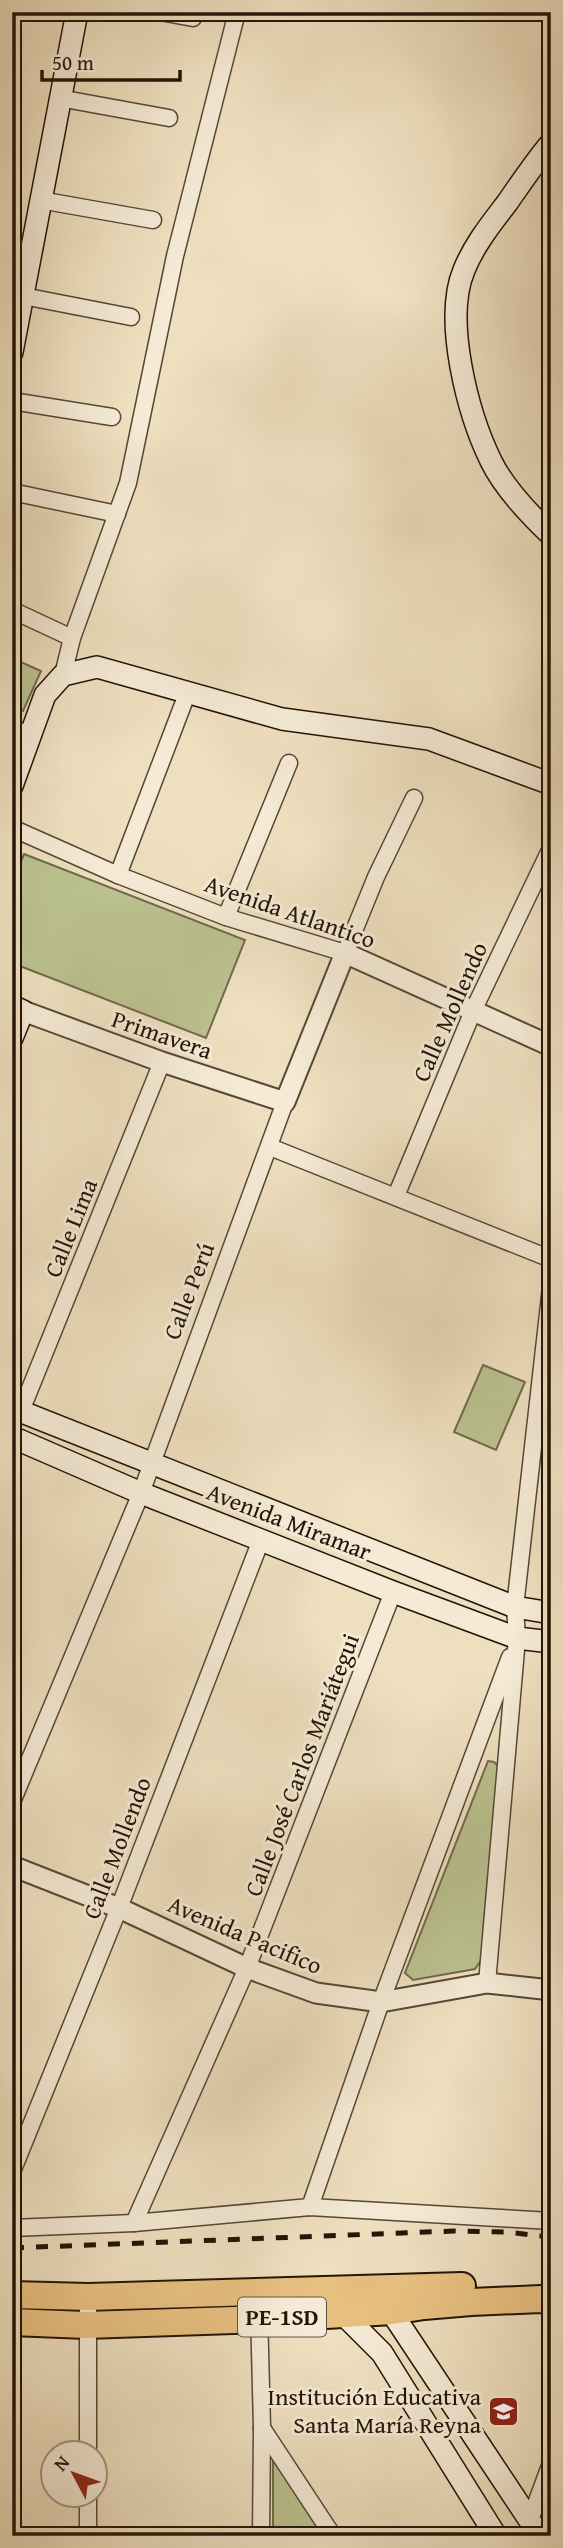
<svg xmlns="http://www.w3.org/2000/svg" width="563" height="2548" viewBox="0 0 563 2548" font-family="'Gentium Book Plus',serif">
<rect width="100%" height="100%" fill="#eedfbf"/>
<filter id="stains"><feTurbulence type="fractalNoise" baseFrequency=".00286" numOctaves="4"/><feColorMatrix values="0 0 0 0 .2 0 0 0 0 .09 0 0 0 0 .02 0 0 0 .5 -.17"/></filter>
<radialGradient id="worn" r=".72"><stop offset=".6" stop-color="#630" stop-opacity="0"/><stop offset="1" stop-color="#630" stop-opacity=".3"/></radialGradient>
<!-- green -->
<g fill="#bbc190" stroke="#706a4c" stroke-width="2">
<path d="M12,658L41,671L23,711L12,706Z"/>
<path d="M24,854L245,940L206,1038L12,963V884Z"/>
<path d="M483,1365L525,1382L496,1450L454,1432Z"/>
<path d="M488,1761L494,1762L500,1768L484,1956L475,1969L413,1980L405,1973Z"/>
<path d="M273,2458L323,2536H273Z"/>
</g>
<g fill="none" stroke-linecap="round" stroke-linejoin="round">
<defs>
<g id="minor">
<path d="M160,12L193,18"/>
<path d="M59,98L169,118"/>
<path d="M40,200L153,220"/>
<path d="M23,296L131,317"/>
<path d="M12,401L112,417"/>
<path d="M12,492L117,514"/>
<path d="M12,610L72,638"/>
<path d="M63,675L72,638L128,483L175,256L237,12"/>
<path d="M12,727L29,736"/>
<path d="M12,828L118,875L226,917L345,953L376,877L414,798"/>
<path d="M118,875L187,694"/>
<path d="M226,917L289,763"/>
<path d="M270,1147L551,1259"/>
<path d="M396,1196L473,1011L551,848"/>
<path d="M21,1411L162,1062"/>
<path d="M12,1802L141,1493L285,1102"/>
<path d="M487,1983L517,1638L515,1607L551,1287"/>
<path d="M12,2172L119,1908L261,1540"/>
<path d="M310,2207L381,2002L510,1657"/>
<path d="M134,2223L247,1968L393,1592"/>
<path d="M12,2228L134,2223L310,2207L551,2221"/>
<path d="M259,2311L262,2428L261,2536"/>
<path d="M262,2428L333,2536"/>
<path d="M88,2454V2297"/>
<path d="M88,2496V2536"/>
<path d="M530,2520L551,2463"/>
</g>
<g id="tertiary">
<path d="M23,1011L162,1062L285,1102L345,953L551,1046"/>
<path d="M12,1866L119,1908L247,1968L316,1993L381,2002L487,1983L551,1990"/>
</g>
<g id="secondary">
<path d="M551,143C535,162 521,183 507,203C491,224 474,245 464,270C443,320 468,414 491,461C503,486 530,515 551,535"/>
<path d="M12,352L77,12"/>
<path d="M12,786L45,695L63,675L97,667L282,719L429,739L551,784"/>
<path d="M12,1006L23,1011L12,1038"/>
<path d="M12,1408L515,1607L551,1613"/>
<path d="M12,1437L141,1493L393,1592L517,1638L551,1642"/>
<path d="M384,2301L540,2536"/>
<path d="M337,2308L382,2353L496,2536"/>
</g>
<g id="trunk">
<path d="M12,2295L88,2297L462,2286"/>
<path d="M12,2322L86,2325L260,2319L392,2311L424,2306L471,2302L541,2299L551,2302"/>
</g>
</defs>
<!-- minor casing -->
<use href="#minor" stroke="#564736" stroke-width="19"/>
<!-- tertiary casing -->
<use href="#tertiary" stroke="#564736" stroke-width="23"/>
<!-- secondary casing -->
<use href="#secondary" stroke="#241408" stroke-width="24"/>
<!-- trunk casing -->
<use href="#trunk" stroke="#241408" stroke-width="30"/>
<!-- minor -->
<use href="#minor" stroke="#f4ead5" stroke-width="16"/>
<!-- tertiary -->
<use href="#tertiary" stroke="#f4ead5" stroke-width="19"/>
<!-- secondary -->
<use href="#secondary" stroke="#f4ead5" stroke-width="21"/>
<!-- trunk -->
<use href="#trunk" stroke="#e7c080" stroke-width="26"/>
<!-- rail -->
<path stroke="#241408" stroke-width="5" stroke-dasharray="12 12" stroke-linecap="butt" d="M12,2248L454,2231L506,2232L551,2237"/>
</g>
<!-- icons -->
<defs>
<symbol id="school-square" viewBox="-11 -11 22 22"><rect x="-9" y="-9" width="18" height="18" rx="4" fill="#8f2418" stroke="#f4ead5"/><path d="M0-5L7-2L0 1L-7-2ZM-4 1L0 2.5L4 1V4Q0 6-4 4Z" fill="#fff"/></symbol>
</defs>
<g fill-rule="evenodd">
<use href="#school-square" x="486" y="2394" width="35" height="35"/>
</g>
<g text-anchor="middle" stroke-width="6" stroke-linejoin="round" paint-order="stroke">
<!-- shield labels -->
<rect fill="#f4ead5" stroke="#625446" stroke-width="2" x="238" y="2297.5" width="88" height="39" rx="5"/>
<g font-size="23" font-weight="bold" fill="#241408">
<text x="282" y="2325">PE-1SD</text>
</g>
<!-- street labels -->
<g font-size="24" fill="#241408" stroke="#f4ead5">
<text transform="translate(290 912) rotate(19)" y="8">Avenida Atlantico</text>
<text transform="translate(450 1012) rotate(-66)" y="8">Calle Mollendo</text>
<text transform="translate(162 1035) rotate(19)" y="8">Primavera</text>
<text transform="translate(71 1228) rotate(-68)" y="8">Calle Lima</text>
<text transform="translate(189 1291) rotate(-69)" y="8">Calle Perú</text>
<text transform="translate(289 1522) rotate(21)" y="8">Avenida Miramar</text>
<text transform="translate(302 1765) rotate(-69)" y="8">Calle José Carlos Mariátegui</text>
<text transform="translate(117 1848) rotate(-69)" y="8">Calle Mollendo</text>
<text transform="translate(245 1935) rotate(23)" y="8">Avenida Pacifico</text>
</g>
<!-- poi labels -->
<g font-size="24" fill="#241408" stroke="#f4ead5" text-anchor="end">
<text x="481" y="2405">Institución Educativa<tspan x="481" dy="28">Santa María Reyna</tspan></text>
</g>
</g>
<!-- margin -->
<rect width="563" height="2548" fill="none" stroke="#eedfbf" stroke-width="42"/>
<rect x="14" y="14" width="535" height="2520" fill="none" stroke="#241408" stroke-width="3.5"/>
<rect x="21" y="21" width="521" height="2506" fill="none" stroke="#241408" stroke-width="2"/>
<!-- north arrow -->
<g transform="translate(74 2474) rotate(311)"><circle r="33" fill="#f4ead5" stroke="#a19483" stroke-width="2"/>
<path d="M0-5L12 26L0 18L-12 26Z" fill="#8f2418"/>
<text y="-10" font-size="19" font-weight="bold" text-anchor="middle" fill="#241408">N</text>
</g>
<!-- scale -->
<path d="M42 70v10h138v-10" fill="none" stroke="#241408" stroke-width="3.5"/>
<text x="52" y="70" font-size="21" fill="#241408" stroke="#f4ead5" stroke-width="5" paint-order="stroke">50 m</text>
<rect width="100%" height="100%" filter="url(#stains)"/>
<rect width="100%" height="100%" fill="url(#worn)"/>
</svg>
